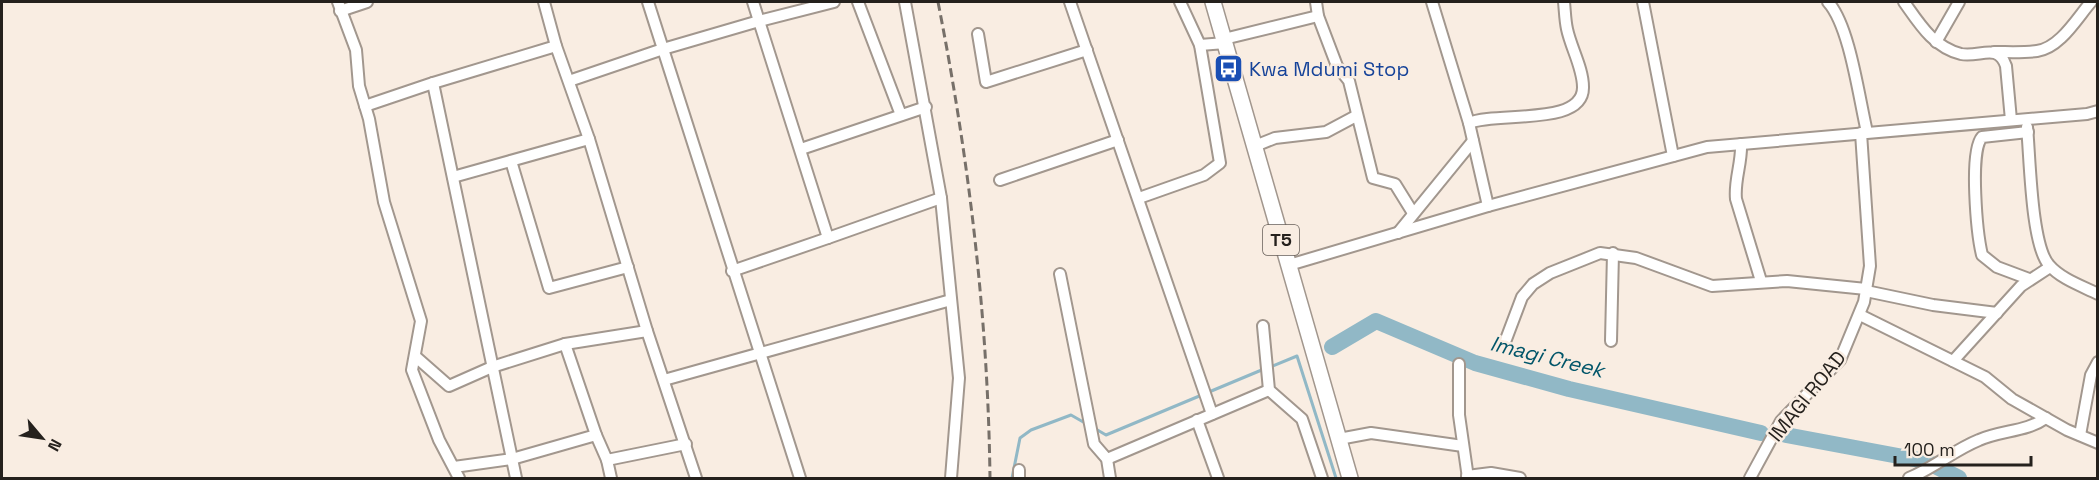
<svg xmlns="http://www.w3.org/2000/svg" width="2099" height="480" viewBox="0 0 2099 480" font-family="'Space Grotesk',sans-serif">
<rect width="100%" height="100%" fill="#f9ede2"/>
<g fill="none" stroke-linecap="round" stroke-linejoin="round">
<!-- stream -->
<g stroke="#91b8c6" stroke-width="3">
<path d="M1270,367L1297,356L1336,478"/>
<path d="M1094,428L1106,435L1264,369"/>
<path d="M1012,478L1020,438L1031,430L1071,415L1085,423"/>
</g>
<!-- river -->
<g stroke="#91b8c6" stroke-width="16">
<path d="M1332,347L1376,321L1475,363L1569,389L1761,433"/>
<path d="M1786,435L1925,461L1959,478"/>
</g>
<defs>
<g id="minor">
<path d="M338,2L356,50L359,86L369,119L384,202L421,321L412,370L439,440L459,478"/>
<path d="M544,2L556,46"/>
<path d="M753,2L759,21L834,2"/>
<path d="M858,2L901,115"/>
<path d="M905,2L941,198L959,378L951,478"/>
<path d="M1070,2L1212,414"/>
<path d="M1316,2L1318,16L1337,66L1349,81L1373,178L1395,184L1413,213"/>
<path d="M1432,2L1469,123L1488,206"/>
<path d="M1643,2L1673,156"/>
<path d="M1828,2C1850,26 1859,99 1867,132"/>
<path d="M1904,2C1919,23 1933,47 1961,54C1979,58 1998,42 2006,66L2011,120"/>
<path d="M340,11L367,2"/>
<path d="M978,34L986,82L1087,50"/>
<path d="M1224,39L1318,16"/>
<path d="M1936,42L1959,2"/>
<path d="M1200,45L1225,43"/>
<path d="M1994,52C2008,52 2023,53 2037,51C2060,48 2077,18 2091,2"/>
<path d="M569,81L663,49L648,2"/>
<path d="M365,106L433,83"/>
<path d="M1469,123C1496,111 1584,127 1583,87C1583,68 1571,48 1567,29C1565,20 1565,11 1564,2"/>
<path d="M2027,127C2030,157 2031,245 2049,265C2061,279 2082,286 2098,294"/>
<path d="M2028,132L1982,137C1969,152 1977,234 1982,255L1997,267L2029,279"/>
<path d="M1741,144C1742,163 1734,180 1736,199L1761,281"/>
<path d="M1255,146L1275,138L1326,132L1356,116"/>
<path d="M801,149L926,107"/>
<path d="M511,161L549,288L628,267"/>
<path d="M453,177L589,139"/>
<path d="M1000,180L1118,140"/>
<path d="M1139,198L1204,175L1220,163L1200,45L1180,2"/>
<path d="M1398,233L1473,141"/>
<path d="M1289,265L1488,206L1707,147L2087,114L2098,111"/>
<path d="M732,271L828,238"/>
<path d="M1060,274L1094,444L1107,459L1110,478"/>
<path d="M1866,291L1933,305L1997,313"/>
<path d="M1860,315L1985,377L2012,399L2067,430L2098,443"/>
<path d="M1263,326L1269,390L1302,419L1322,478"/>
<path d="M1611,341L1613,253"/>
<path d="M1505,342L1522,297L1533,284L1550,273L1600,253L1636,258L1712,286L1787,281L1866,289"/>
<path d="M416,357L449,386L492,367L565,344L647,331"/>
<path d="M1953,361L2021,286L2050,267"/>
<path d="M1459,364V415L1468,478"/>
<path d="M664,380L951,300"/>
<path d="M1197,420L1218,478"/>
<path d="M596,435L607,460L686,444"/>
<path d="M2080,435L2091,375L2098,362"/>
<path d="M1339,439L1371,433L1463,446"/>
<path d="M1107,459L1269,390"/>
<path d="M607,460L611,478"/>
<path d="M454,467L512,459L596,435L565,344"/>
<path d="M1019,470V478"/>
<path d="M1467,476L1491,473L1520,478"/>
<path d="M516,478L433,83L556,46L589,139L647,331L696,478"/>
<path d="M800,478L663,49L759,21L828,238L941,198"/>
<path d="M1750,478L1781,421L1840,360L1864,302L1870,266L1861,133"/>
<path d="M1909,478C1934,468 1954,450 1979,440C2002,430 2026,432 2046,418"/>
</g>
<path id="highway" d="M1213,2L1350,478"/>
</defs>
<!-- minor casing -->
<use href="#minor" stroke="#a2978e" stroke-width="14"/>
<!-- highway casing -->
<use href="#highway" stroke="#a2978e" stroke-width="18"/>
<!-- minor -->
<use href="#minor" stroke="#fff" stroke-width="10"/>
<!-- highway -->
<use href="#highway" stroke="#fff" stroke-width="15"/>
<!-- rail -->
<path stroke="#777069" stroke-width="3" stroke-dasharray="9 4.5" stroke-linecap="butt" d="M938,2C969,159 988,318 990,478"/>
</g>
<!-- icons -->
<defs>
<symbol id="bus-square" viewBox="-11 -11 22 22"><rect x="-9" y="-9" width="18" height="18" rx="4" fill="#1a4fb4" stroke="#f9ede2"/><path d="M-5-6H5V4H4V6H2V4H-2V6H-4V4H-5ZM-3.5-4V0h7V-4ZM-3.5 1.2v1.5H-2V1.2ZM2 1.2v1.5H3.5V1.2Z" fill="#fff"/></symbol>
</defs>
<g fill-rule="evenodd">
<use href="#bus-square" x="1212" y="52" width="33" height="33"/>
</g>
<g text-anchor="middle" stroke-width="5" stroke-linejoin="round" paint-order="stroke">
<!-- shield labels -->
<rect fill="#f9ede2" stroke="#655e58" stroke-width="1.5" x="1263" y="225" width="36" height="30" rx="4.5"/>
<g font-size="18" font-weight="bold" fill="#25211d">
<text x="1281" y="246">T5</text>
</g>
<!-- transit labels -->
<g font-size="20" fill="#164399" stroke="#f9ede2" text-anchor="start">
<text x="1249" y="76">Kwa Mdumi Stop</text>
</g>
<!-- street labels -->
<g font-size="20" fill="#25211d" stroke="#f9ede2">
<text transform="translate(1807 396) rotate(-51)" y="7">IMAGI ROAD</text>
</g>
<!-- water labels -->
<g font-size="21" font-style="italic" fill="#015569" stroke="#f9ede2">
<text transform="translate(1547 357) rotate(14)" y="7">Imagi Creek</text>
</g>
</g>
<!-- border -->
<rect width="2099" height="480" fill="none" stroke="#25211d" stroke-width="6"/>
<!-- north arrow -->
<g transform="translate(42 438) rotate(119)" stroke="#f9ede2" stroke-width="4.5" paint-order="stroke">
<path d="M0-4.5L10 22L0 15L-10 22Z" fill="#25211d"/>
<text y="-9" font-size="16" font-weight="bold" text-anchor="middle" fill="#25211d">N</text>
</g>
<!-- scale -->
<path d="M1895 456v9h136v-9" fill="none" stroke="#25211d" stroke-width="3"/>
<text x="1904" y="456" font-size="18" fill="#25211d" stroke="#f9ede2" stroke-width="4.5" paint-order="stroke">100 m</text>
</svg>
